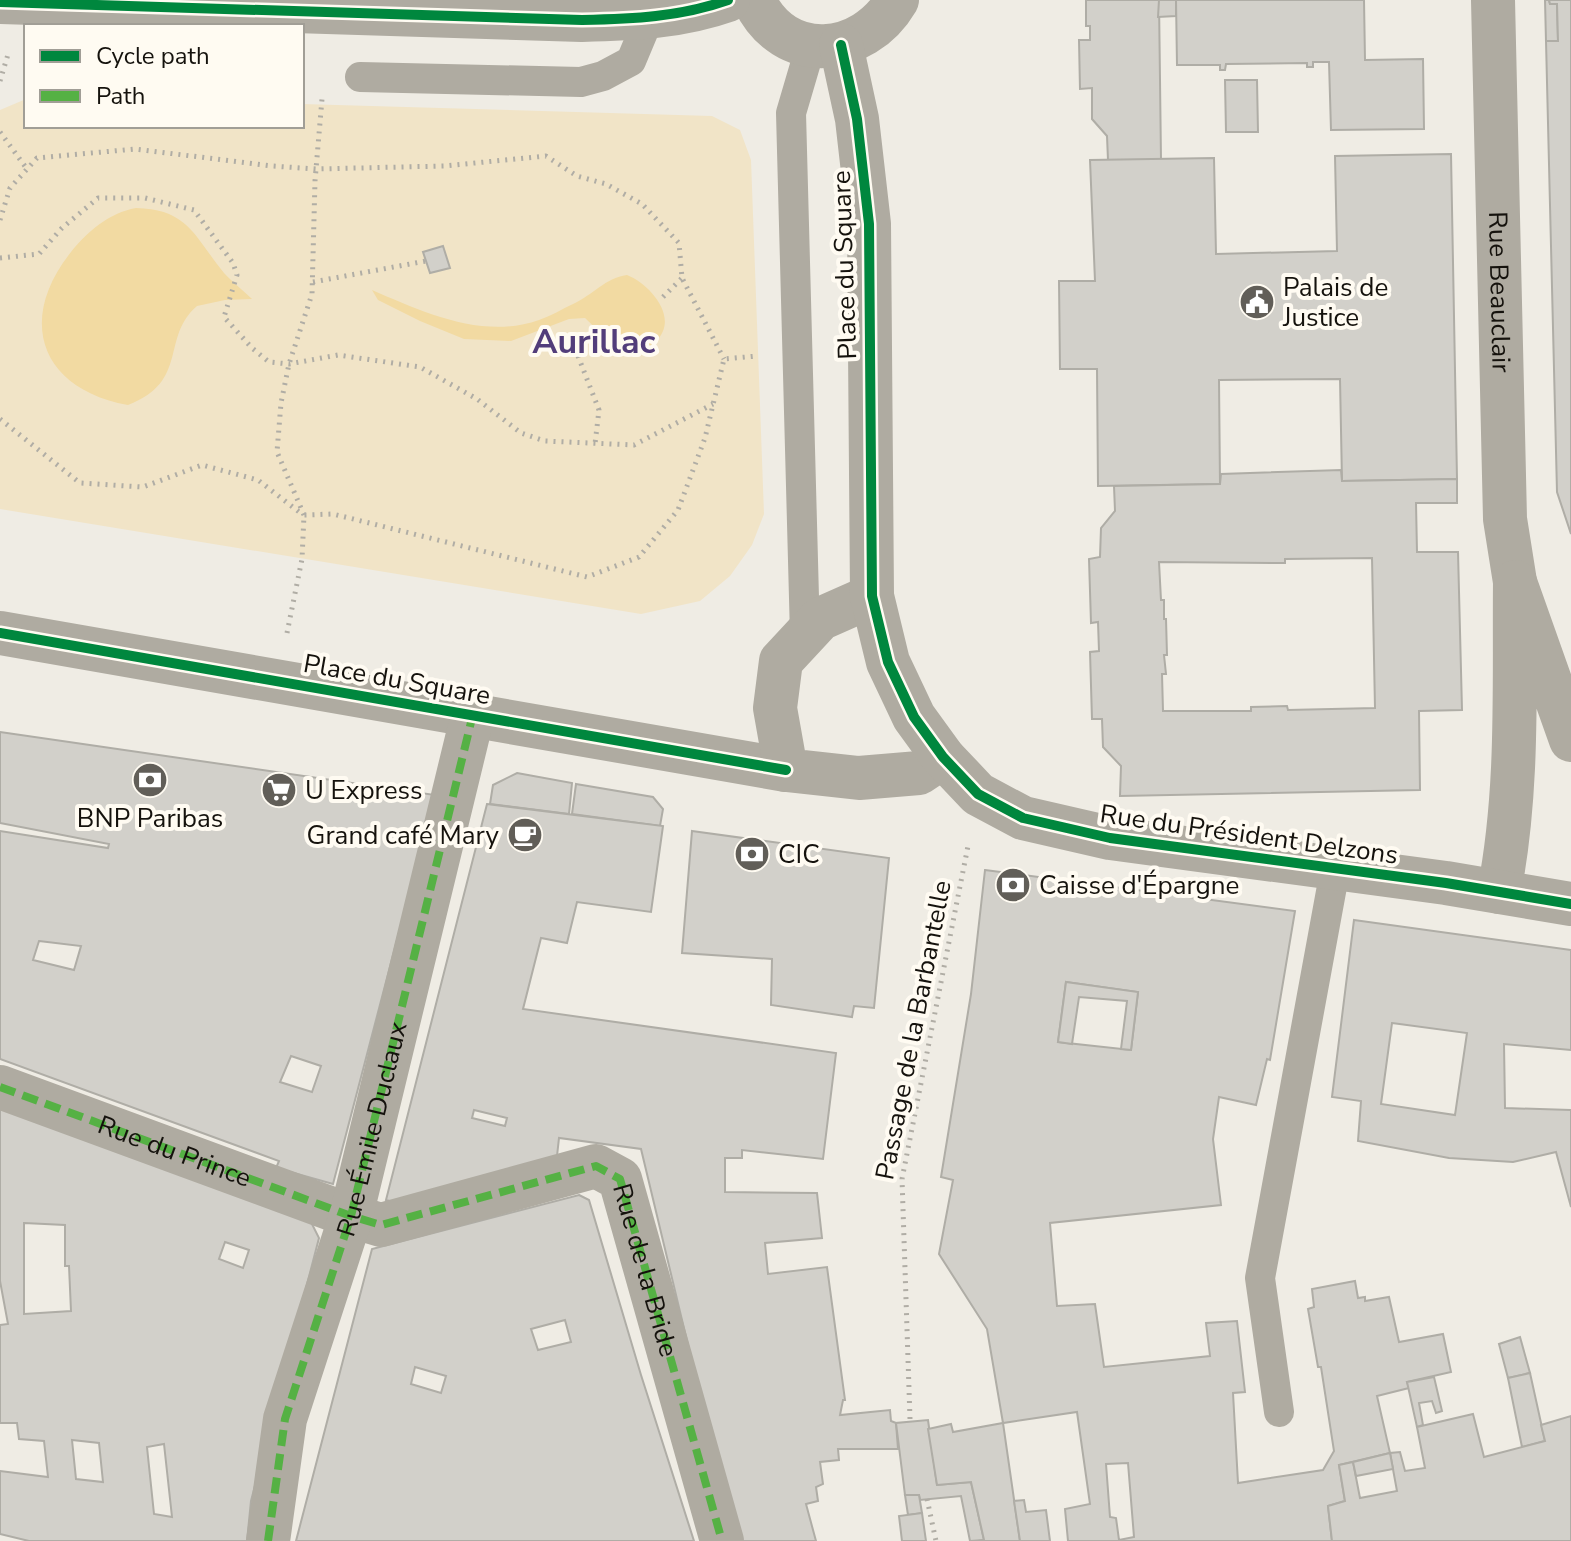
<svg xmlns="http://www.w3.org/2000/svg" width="1571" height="1541" viewBox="0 0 1571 1541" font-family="'Nunito Sans',sans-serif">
<rect width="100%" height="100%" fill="#efece4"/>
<!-- green -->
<path fill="#f1e4c7" d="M26,99V126H302V104L712,116L740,130L751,160L764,514L752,545L730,576L700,601L641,614L0,509V110Z"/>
<!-- water -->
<g fill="#f2daa2">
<path d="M136,208C189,209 195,238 224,273C232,282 243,290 252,299L225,300L197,306C160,338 190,381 128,405C41,389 16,321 71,252C88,231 109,213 136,208Z"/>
<path d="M627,275C650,284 681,319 655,342C650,346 642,348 637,351L612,344L585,318L569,319L511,341L464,339L420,321L378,300L372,290C423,312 483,340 539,320C551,316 562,309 573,304C593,295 605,278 627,275Z"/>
</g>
<!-- building -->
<g fill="#d2d0ca" stroke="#afada6" stroke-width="2" fill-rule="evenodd">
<path d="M1086,0H1159L1161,160H1108L1107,136L1092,119V88L1080,89L1079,40H1090V26H1086Z"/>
<path d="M1159,0H1176V16L1158,17Z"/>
<path d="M1176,0H1364L1365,60L1423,59L1424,129L1331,130L1329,62H1313V67H1307V63L1226,64L1225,70H1220V65H1177Z"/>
<path d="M1545,0H1549L1550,4H1557L1558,41H1546Z"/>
<path d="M1549,0H1571V534L1557,492L1546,41H1558L1557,4H1550Z"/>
<path d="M1225,80H1257L1258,132H1226Z"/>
<path d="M1451,154L1457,479L1342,481L1340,379L1219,380L1220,484L1098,486L1097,369H1060L1059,281H1095L1090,160L1214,158L1216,254L1337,251L1335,156Z"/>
<path d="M443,246L450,268L430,273L423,252Z"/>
<path d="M1341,470L1342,481L1457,479V503H1416L1417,552H1458L1462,710L1419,711L1420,790L1120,796L1121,766L1103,747L1102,719H1092L1090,652L1099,651L1098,622L1091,623L1089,559L1100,557L1101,528L1115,511L1114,486L1220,484L1221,474ZM1372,558L1375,708L1288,710L1287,706L1251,707V711H1163L1162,674H1166L1164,655H1167L1166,619H1164V600H1161L1159,562L1285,563V559Z"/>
<path d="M0,732L435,795L333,1184L276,1168L279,1161L0,1059V831L108,848L109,844L0,823ZM39,941L81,946L74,970L33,960ZM291,1056L321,1066L312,1092L280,1082Z"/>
<path d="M517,773L572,783L569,814L490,804L493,785Z"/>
<path d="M576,784L653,797L663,809L660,826L572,814Z"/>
<path d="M487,804L663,826L651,912L577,902L567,943L541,938L523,1009L836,1053L823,1159L742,1150V1158H725V1192L817,1193L822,1238L765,1243L768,1274L827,1267L845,1400H843L840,1415L890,1410L891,1421L896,1423L898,1449H838L839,1460L820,1462L823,1484L816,1487L818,1501L806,1504L816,1541H735L641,1149L559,1138L557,1156L393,1202L386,1200ZM474,1110L507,1118L505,1126L472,1118Z"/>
<path d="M692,831L889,858L874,1008L854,1006L852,1017L771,1005L772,959L682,953Z"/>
<path d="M985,870L1295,911L1270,1060L1267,1059L1256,1105L1219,1097L1213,1139L1221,1205L1050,1223L1057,1306L1095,1304L1104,1367L1210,1356L1206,1323L1237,1321L1245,1392L1233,1393L1238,1483L1323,1470L1334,1451L1321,1367H1318L1308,1309L1314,1307L1312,1289L1355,1281L1358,1298L1365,1297V1301L1389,1297L1399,1342L1443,1334L1451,1372L1407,1382L1409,1388L1377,1396L1390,1453L1339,1465L1345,1501L1328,1506L1332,1541H1068L1065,1509L1090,1504L1077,1412L1003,1423L987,1329L939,1254L953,1180L941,1177L971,994ZM1066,982L1138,992L1131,1050L1058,1042ZM1128,1463L1134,1537L1119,1540L1116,1518L1110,1517L1106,1464Z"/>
<path d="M1354,920L1571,950V1050L1504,1044L1505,1108L1571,1110V1207L1556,1152L1513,1162L1449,1158L1358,1141L1361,1101L1332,1097ZM1392,1023L1467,1033L1455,1115L1381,1104Z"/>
<path d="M1066,982L1138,992L1131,1050L1121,1049L1127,1001L1079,997L1072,1044L1058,1042Z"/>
<path d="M0,1106L309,1218L319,1238L251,1501L247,1541H29L0,1534V1471L48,1477L44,1441L19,1439L17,1423H0V1325L8,1324L0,1281ZM24,1223L65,1225V1266H69L71,1311L24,1314ZM225,1242L249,1250L243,1268L219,1259ZM72,1440L99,1443L103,1482L76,1479ZM164,1444L172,1517L154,1514L147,1447Z"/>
<path d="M579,1195L589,1200L641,1375L694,1541H296L372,1249ZM565,1320L571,1342L538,1350L531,1329ZM415,1367L446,1376L441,1393L411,1384Z"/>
<path d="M1520,1337L1530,1373L1508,1378L1499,1344Z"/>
<path d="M1530,1373L1545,1441L1522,1447L1508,1378Z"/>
<path d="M1434,1377L1442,1411L1436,1413L1432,1401L1419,1403L1423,1425L1417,1427L1407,1382Z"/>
<path d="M1473,1414L1484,1457L1545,1441L1541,1425L1571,1416V1541H1332L1328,1506L1345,1501L1339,1465L1353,1462L1360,1498L1397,1491L1390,1453L1400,1452L1405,1471L1425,1468L1417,1427Z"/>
<path d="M928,1420L937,1485L971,1482L984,1540L970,1541L961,1496L920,1500L919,1495H905L896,1423Z"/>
<path d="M1003,1423L1020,1541H978L984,1540L971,1482L937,1485L928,1429L951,1424L953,1432Z"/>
<path d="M1390,1453L1393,1469L1356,1476L1353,1462Z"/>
<path d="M905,1495H919L922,1513L908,1515Z"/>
<path d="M1024,1500L1026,1512L1046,1510L1050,1541H1020L1014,1501Z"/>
<path d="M922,1513L926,1541H902L899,1516Z"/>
</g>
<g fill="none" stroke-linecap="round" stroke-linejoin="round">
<!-- path -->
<g stroke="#b0ada5" stroke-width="5" stroke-dasharray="2 6" stroke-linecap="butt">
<path d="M0,81L9,51"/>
<path d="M0,132L27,169"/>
<path d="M0,220L10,188L37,158L135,149L272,166L316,169L444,166L546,156L577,176L606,184L642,204L679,243L682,278L724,359"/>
<path d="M0,258L39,254L62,228L98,198H145L194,210L233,263L237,275L224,317L252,348L269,362L289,364L338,355L420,367L477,399L521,433L545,441L634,445L713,404"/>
<path d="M313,282L426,261"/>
<path d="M663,297L682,278"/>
<path d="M578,356L599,410L595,444"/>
<path d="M0,419L80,483L143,487L202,465L258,480L303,515"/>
<path d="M304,515L277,452L281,403L289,364L312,294L315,181L322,99"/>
<path d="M287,633L302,559L304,515L333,514L587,577L639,557L678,510L705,438L724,359L757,356"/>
<path d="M910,1419L902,1179L968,846"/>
<path d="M927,1499L936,1541"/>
</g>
<!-- service -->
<g stroke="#afaba1" stroke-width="30">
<path d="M360,77L581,82L603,76L631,61L649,18L638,5"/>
<path d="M805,635L791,113L811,45"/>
<path d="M1279,1412L1260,1278L1335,870"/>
</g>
<!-- pedestrian -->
<g stroke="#afaba1" stroke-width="44">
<path d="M0,633L786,770"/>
<path d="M0,1087L351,1216L381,1225L596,1166L620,1179L722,1541"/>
<path d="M268,1541L285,1419L351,1216L473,714"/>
</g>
<!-- minor -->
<g stroke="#afaba1" stroke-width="44">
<path id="s1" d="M1493,0L1505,519L1515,582"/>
<path d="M872,596L820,619L781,661L775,708L786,770L859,778L919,773L943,757"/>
<path d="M1499,892C1519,790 1514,685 1515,582L1571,740"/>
</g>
<!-- tertiary -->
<g stroke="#afaba1" stroke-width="44">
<path d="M754,0C784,65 863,58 897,0"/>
<path d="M0,2L582,20C632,19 680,17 728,0"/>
<path d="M841,45L857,119L869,224L872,596L888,662L914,717L943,757L978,794L1023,818L1110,838L1446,883L1571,904"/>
</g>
<!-- quiet -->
<g stroke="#55b144" stroke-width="8" stroke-dasharray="16 8" stroke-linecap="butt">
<path id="s2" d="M0,1087L351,1216L381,1225L596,1166L620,1179L722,1541"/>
<path id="s3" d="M268,1541L285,1419L351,1216L473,714"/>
</g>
<defs>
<g id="cycleway">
<path d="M0,2L582,20C632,19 680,17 728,0"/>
<path d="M841,45L857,119L869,224L872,596L888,662L914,717L943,757L978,794L1023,818L1110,838L1446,883L1571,904"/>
<path d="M0,633L786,770"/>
</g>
</defs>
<!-- cycleway casing -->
<use href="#cycleway" stroke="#fffbf2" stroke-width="15"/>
<!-- cycleway -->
<use href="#cycleway" stroke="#00873e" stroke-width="10"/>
</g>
<!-- icons -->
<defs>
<symbol id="civic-disc" viewBox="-11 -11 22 22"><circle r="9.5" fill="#615e58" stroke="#fffbf2"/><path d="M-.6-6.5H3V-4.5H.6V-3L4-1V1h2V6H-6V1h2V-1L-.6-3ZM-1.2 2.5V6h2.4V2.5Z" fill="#fff"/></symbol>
<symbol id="bank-disc" viewBox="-11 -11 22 22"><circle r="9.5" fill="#615e58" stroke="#fffbf2"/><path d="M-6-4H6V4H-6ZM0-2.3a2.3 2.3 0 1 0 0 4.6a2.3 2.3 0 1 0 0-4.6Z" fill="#fff"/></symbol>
<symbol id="supermarket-disc" viewBox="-11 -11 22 22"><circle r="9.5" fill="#615e58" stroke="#fffbf2"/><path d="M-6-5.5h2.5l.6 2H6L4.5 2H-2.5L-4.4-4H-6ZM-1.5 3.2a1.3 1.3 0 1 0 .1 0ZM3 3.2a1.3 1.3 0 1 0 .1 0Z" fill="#fff"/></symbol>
<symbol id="cafe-disc" viewBox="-11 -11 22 22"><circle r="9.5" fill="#615e58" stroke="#fffbf2"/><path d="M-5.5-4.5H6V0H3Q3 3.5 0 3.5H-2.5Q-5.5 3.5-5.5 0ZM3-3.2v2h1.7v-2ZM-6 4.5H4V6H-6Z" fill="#fff"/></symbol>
</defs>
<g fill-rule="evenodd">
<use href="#civic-disc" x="1237" y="282" width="40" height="40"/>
<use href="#bank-disc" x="130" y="760" width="40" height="40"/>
<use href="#supermarket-disc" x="259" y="770" width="40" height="40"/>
<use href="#cafe-disc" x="505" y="815" width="40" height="40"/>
<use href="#bank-disc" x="732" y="834" width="40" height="40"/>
<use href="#bank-disc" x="993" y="865" width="40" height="40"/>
</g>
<g text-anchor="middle" stroke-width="8" stroke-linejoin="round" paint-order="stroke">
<!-- street labels -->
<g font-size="26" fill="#15120d" stroke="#fffbf2">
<text transform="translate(844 265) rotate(-92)" y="9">Place du Square</text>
<text dy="9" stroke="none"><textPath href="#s1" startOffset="292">Rue Beauclair</textPath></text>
<text transform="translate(397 679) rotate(10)" y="9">Place du Square</text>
<text transform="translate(1249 834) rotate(8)" y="9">Rue du Président Delzons</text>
<text transform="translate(913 1030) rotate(-79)" y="9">Passage de la Barbantelle</text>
<text dy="9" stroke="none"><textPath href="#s3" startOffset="426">Rue Émile Duclaux</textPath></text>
<text dy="9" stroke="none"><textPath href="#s2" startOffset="186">Rue du Prince</textPath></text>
<text dy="9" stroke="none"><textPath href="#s2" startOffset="750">Rue de la Bride</textPath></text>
</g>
<!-- poi labels -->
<g font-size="26" fill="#15120d" stroke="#fffbf2" text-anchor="start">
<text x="1283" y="296">Palais de<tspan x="1283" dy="30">Justice</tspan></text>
<text x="305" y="799">U Express</text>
<text x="150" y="827" text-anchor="middle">BNP Paribas</text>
<text x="499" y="844" text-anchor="end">Grand café Mary</text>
<text x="778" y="863">CIC</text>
<text x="1039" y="894">Caisse d'Épargne</text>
</g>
<!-- district labels -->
<g font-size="34" font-weight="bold" fill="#523d7a" stroke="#fffbf2">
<text x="594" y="353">Aurillac</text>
</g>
</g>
<!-- legend -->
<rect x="24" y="24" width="280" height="104" fill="#fffbf2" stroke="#a19e96" stroke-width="2"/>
<rect x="40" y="50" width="40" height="12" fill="#00873e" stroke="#a19e96" stroke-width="2"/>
<text x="96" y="64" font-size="24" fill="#15120d">Cycle path</text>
<rect x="40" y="90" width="40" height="12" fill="#55b144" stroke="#a19e96" stroke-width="2"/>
<text x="96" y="104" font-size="24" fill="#15120d">Path</text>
</svg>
